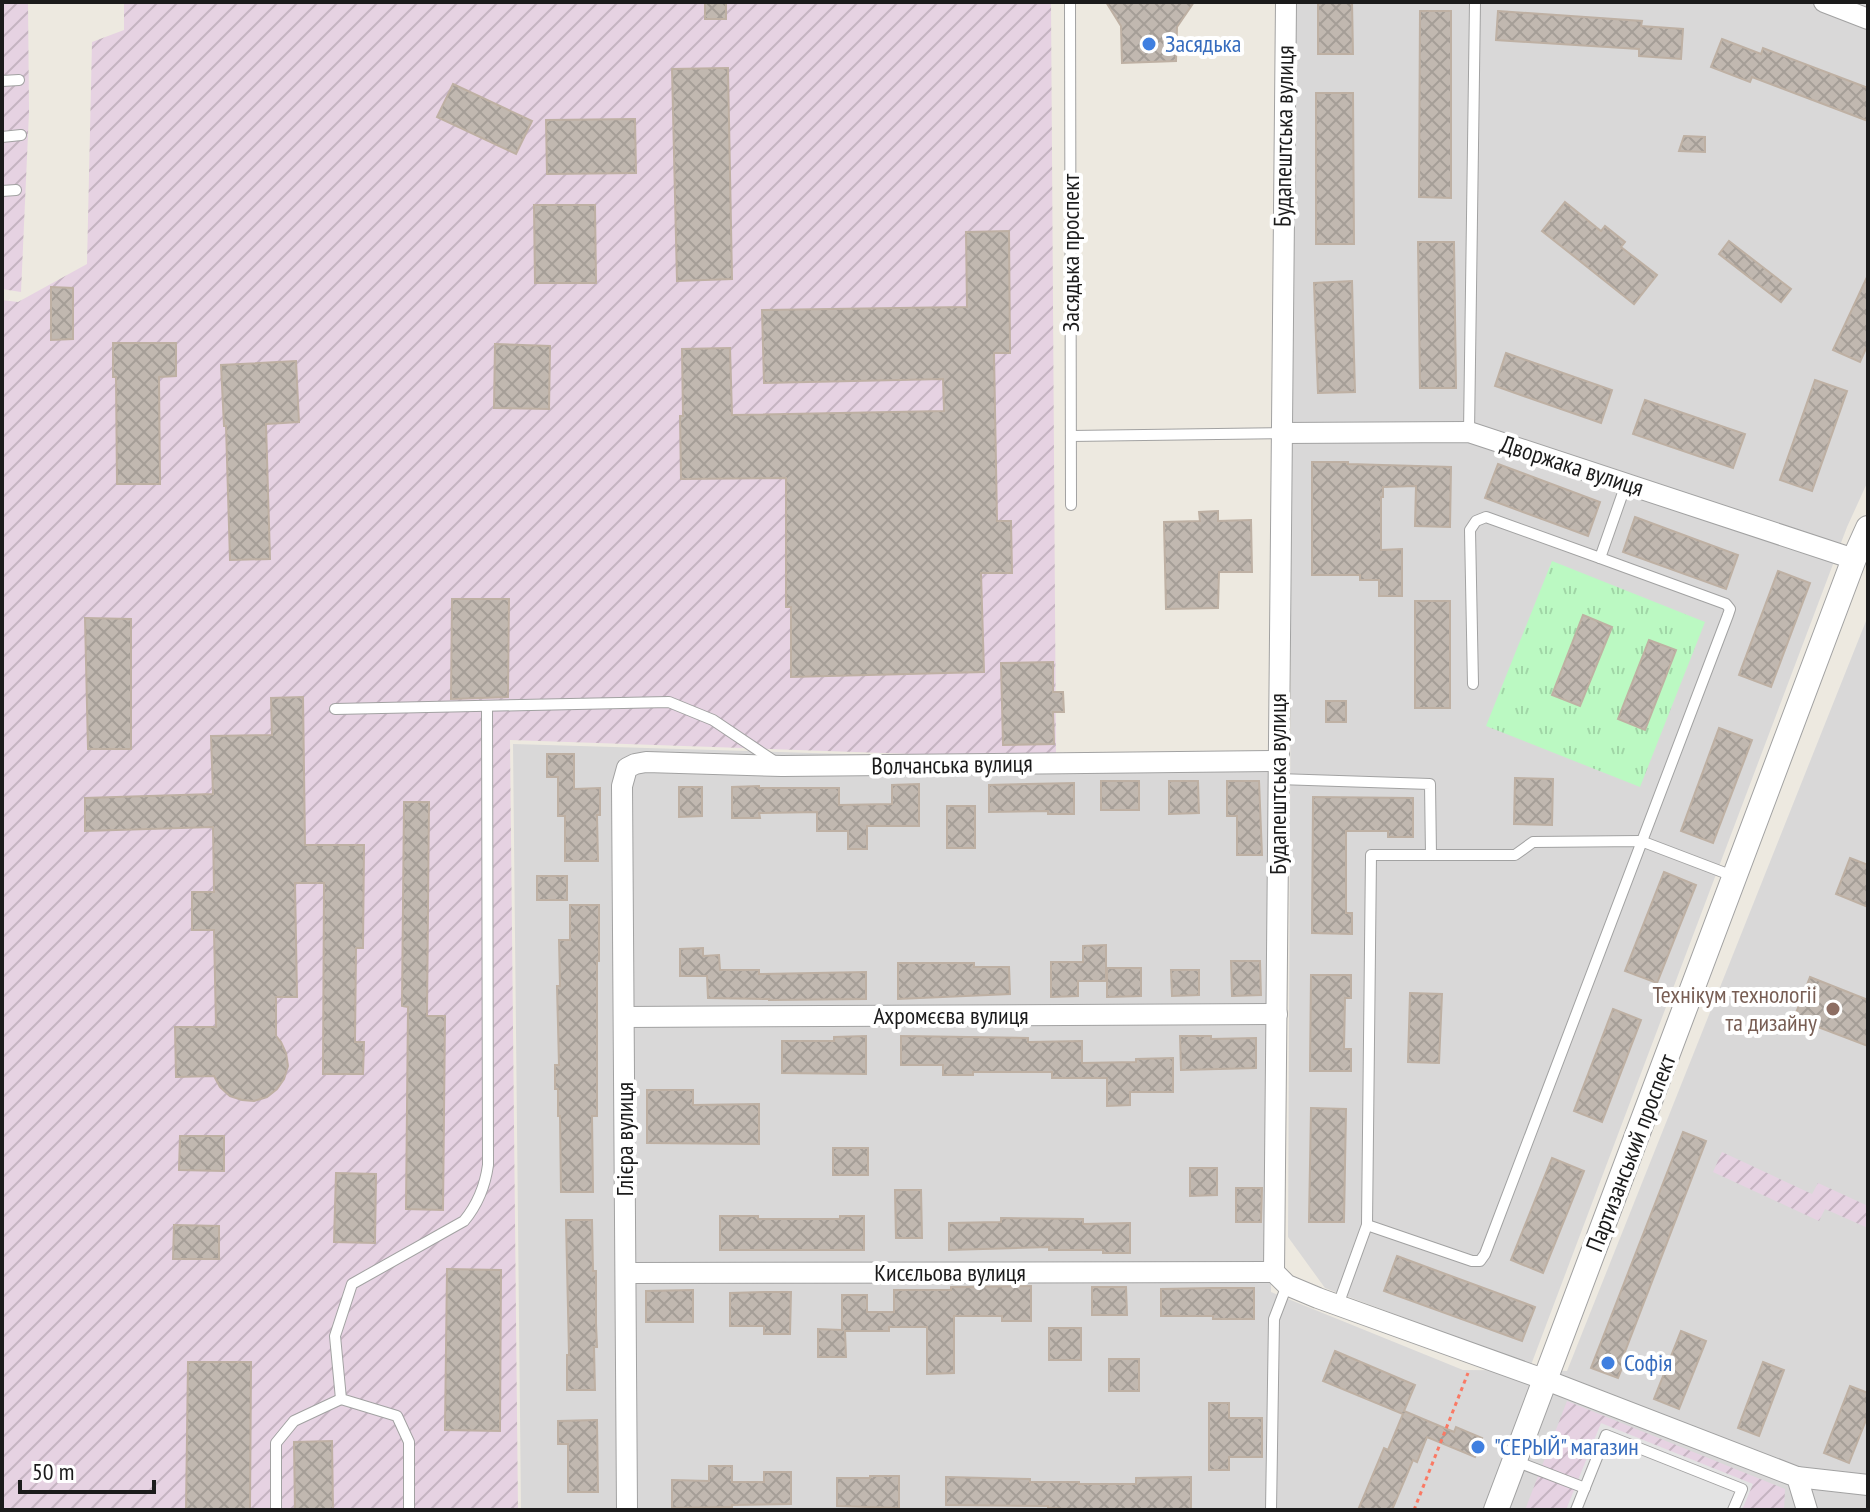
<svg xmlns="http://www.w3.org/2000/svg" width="1870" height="1512" viewBox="0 0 1870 1512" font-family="'PT Sans Narrow',sans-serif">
<defs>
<pattern id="industrial-furrows" width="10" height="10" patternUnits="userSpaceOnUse" patternTransform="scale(2)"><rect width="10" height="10" fill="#e6d2e2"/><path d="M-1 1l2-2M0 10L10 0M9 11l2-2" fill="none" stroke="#c5b4c1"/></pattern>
<pattern id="park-tufts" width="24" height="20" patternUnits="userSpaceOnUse" patternTransform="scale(2)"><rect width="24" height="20" fill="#bbf9c2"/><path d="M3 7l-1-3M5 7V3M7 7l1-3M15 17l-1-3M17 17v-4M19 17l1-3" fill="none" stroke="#a0d5a6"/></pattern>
<pattern id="building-cross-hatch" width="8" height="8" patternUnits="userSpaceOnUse" patternTransform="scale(2)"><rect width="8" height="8" fill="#c1b8b0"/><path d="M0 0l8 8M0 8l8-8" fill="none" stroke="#a59e97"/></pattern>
</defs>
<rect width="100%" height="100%" fill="#ede9e0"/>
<!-- residential -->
<g fill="#d9d8d8">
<path d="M1294,2H1868V481L1847,527L1531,1365L1325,1288L1288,1237Z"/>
<path d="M1868,616V1510H521L513,744L1278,767L1271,1292L1463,1370L1567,1371Z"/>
</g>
<!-- industrial -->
<g fill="url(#industrial-furrows)">
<path d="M2,2H28L29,112L21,292L2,289Z"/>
<path d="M124,2H1051L1056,759L510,740L518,1510H2V300L18,302L87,264L92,42L124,30Z"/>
<path d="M1722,1152L1812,1194L1818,1183L1868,1206V1228L1825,1209L1819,1221L1713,1172Z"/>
<path d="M1567,1401L1785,1489L1784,1510H1525Z"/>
</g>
<!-- park -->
<path fill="url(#park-tufts)" d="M1552,561L1705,622L1640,787L1486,726Z"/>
<!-- parking -->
<path fill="#e3e3e3" d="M1601,1423L1753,1484L1742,1510H1566Z"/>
<!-- building -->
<g fill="url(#building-cross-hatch)" stroke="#beb0a3" stroke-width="2">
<rect x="705" y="2" width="21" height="17"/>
<path d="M1106,2H1194L1177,27L1176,61L1122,63L1121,26Z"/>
<path d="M1318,2H1352L1353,54H1318Z"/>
<path d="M1420,11H1451V198L1419,197Z"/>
<path d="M1498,11L1642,21L1641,26L1683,29L1681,59L1639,56V49L1496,40Z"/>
<path d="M1722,39L1761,54L1763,48L1868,88V121L1752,77L1750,82L1711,67Z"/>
<path d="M728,68L732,279L677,281L672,69Z"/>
<path d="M453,84L532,121L516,154L437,117Z"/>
<path d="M1316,93H1353L1354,244H1316Z"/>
<path d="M635,119L636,173L547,174L546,120Z"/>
<path d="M1684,136L1705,137V152L1679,151Z"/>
<path d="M1565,202L1601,231L1605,226L1625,242L1621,247L1657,275L1634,304L1542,231Z"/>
<path d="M534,205H595L596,283H535Z"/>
<path d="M1009,231L1010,353H994L997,521H1011L1012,573H981L984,672L791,677V607H786V478L681,479L680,416H683L682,349L730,348L732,415L944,411L943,379L764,383L762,310L967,307L966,232Z"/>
<path d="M1729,241L1791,289L1781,302L1719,254Z"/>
<path d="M1418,242H1454L1456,388H1420Z"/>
<path d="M1868,275V344L1860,362L1833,350Z"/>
<path d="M1352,281L1355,392L1318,393L1314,283Z"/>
<path d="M51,287L73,288V339L51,340Z"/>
<path d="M113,343H176V376L159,377L160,484H117L116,377H113Z"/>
<path d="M495,344L550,346L549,409L494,408Z"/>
<path d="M1506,353L1612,390L1601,423L1495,386Z"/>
<path d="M296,361L299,422L266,424L270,559L230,560L226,426H224L221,365Z"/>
<path d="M1815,380L1847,391L1812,491L1780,480Z"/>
<path d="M1645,400L1745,434L1733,468L1633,434Z"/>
<path d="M1312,462H1348V464L1451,467L1450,527L1415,526L1416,486L1383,487V497H1381V550L1402,549V596H1379V580H1360V575H1312Z"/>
<path d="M1498,464L1600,502L1588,536L1485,498Z"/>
<path d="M1218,511V521L1251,520L1252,572H1219L1218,608L1166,609L1164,522L1200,521L1199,512Z"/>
<path d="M1635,517L1738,555L1726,589L1623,552Z"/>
<path d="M1778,571L1810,583L1771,687L1739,675Z"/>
<path d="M452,599H509L508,697L451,699Z"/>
<rect x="1415" y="601" width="35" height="107"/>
<path d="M1583,615L1612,627L1580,706L1552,695Z"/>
<path d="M85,618L131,619V749H88Z"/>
<path d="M1649,640L1676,650L1645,730L1618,719Z"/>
<path d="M1053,662V692H1063L1064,712H1053L1054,744L1003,745L1001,663Z"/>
<path d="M303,697L305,845H364L363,948H356L355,1042H364L363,1074H323L324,883H295L297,997H276V1036L281,1042L286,1053L288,1066L284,1079L277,1089L267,1097L254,1101L242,1100L230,1096L220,1087L214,1076L176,1077L175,1027H216L214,930H192V892H214L213,827L85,831V798L213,794L211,736L272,735L271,698Z"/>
<rect x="1326" y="701" width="20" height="21"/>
<path d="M1719,728L1752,740L1713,843L1681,831Z"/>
<path d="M547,754H574V789L600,788V815H597L598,861H565V816H558V777H547Z"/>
<path d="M1515,778L1553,779L1552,825L1514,824Z"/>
<rect x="1101" y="781" width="38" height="29"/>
<path d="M1169,781H1198L1199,813L1169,814Z"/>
<path d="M1227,781H1259L1262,855H1237V816H1227Z"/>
<path d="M1074,783V814H1048V811L989,812V785Z"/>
<path d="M919,784V826H867V849H848V831H817V812L759,813L760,818H732V787L759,786V788H839V805L892,804V785Z"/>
<path d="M679,787H702V816L679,817Z"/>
<path d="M1313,797L1413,798V837H1388V831H1346V913H1352V934L1312,933Z"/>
<path d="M404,802H429L427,1016H445L443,1210L406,1209L408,1007L402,1006Z"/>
<rect x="947" y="806" width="28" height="42"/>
<path d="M1850,858L1868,865V907L1836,894Z"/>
<path d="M1664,872L1696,885L1657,983L1625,971Z"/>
<rect x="537" y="876" width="30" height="24"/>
<path d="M570,905H599V961H597V1116H592L593,1192H561L560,1116H558V1089H555V1065H559L557,986H560L559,940H570Z"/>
<path d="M1106,945V981H1078V996L1051,997V962H1083V946Z"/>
<path d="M703,948V956L719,955L720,970H759V974L866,972V999L769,1000V999L708,998L707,976H680V949Z"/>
<path d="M1231,961H1260L1261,995L1232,996Z"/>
<path d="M898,963H974V967H1009L1010,994L898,999Z"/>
<path d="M1107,968H1141V996L1107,997Z"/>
<path d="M1171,970H1199V995L1172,996Z"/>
<path d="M1311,975H1351V998H1345L1344,1049H1351V1071H1310Z"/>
<path d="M1810,977L1868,1000V1046L1794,1018Z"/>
<path d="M1410,993L1442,994L1439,1063L1408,1062Z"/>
<path d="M1613,1009L1641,1020L1602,1122L1574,1111Z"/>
<path d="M866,1036V1074L782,1073V1041H834V1037Z"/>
<path d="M901,1036L1028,1038V1042L1082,1041V1063L1136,1062V1059L1173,1058V1092H1130V1105L1107,1106V1078H1052V1072H973V1075H943V1065H901Z"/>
<path d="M1180,1036H1211V1039L1256,1038V1068L1181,1070Z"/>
<path d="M647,1090H693V1105L759,1104V1144L647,1143Z"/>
<path d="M1311,1108L1346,1109L1344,1222H1309Z"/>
<path d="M1683,1132L1706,1141L1623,1357L1626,1358L1618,1378L1591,1368Z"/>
<path d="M180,1136H224V1171L179,1170Z"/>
<rect x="833" y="1148" width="35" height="27"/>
<path d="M1552,1158L1584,1171L1543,1273L1511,1260Z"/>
<path d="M1190,1168H1217V1195L1190,1196Z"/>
<path d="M336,1173L376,1174L375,1243L334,1242Z"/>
<path d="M1236,1188H1262L1261,1222H1236Z"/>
<path d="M895,1190H921L922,1238H896Z"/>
<path d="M720,1216H758V1219H840V1216H864V1250H720Z"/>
<path d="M1001,1218L1083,1219V1224L1130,1223V1253H1103V1250H1049V1247L949,1250V1223L1001,1222Z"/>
<path d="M566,1220H592L593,1271H596V1324L597,1347H594L595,1390H567V1355H569Z"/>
<path d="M174,1225L219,1226V1259H173Z"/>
<path d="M1397,1256L1535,1307L1522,1341L1384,1291Z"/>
<path d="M447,1269L501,1270L500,1431L445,1430Z"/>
<path d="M1031,1286V1321H1002V1316H954V1373L927,1374V1327H889V1331H845L846,1357H818V1329L842,1330V1295H867V1312H894V1290H951V1287Z"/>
<path d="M1092,1287H1126L1127,1315H1092Z"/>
<path d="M1213,1288H1254V1319H1213V1316H1161V1289Z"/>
<path d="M693,1290V1322H646V1291Z"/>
<path d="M764,1292H791L790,1334H764V1326H730V1293Z"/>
<rect x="1049" y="1328" width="32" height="32"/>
<path d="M1681,1331L1706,1341L1679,1409L1654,1399Z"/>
<path d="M1335,1351L1415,1385L1404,1411L1454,1432L1456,1427L1482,1438L1475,1457L1427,1437L1417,1462L1413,1460L1392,1510H1358L1384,1448L1388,1450L1403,1414L1323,1381Z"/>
<rect x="1109" y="1359" width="30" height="32"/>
<path d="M188,1362H251L250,1510H186Z"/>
<path d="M1763,1362L1784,1370L1759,1436L1738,1428Z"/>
<path d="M1850,1386L1868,1393V1415L1849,1463L1824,1453Z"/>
<path d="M1209,1403H1229V1418H1262V1457H1229V1470H1209Z"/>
<path d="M597,1420L598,1492H568V1444H558V1421Z"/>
<path d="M332,1441L333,1510H295L294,1442Z"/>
<path d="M709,1466H732V1482H764V1472H791V1504L732,1505V1507L672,1508V1480L709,1481Z"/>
<path d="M870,1476H899V1508L837,1506V1478H870Z"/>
<path d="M946,1477L1030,1479V1482H1079V1484H1136V1478L1191,1477V1510H1085L1048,1508V1506L946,1505Z"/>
</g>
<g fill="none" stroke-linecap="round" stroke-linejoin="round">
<defs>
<g id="service">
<path d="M1070,2L1071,505"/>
<path d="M2,81L19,80"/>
<path d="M2,137L21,135"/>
<path d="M2,191L16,190"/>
<path d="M1469,432L1475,2"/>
<path d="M1071,436L1281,433"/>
<path d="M1473,684L1470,530L1476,521L1486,517L1600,558"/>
<path d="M335,709L669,702L713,720L777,763"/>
<path d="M1278,779L1430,784L1431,855H1515L1533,842L1641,841L1733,876"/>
<path d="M1367,1225L1371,855H1431"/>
<path d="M1338,1305L1367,1225L1472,1261H1480L1485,1254L1728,615L1730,609L1726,604L1600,558L1626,484"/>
<path d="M1515,1461L1585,1488"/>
<path d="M276,1510V1443L294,1421L341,1399"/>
<path d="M409,1510V1442L397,1416L341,1399L335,1336L352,1284L464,1221C478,1204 485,1187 488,1165L487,706"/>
<path d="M1271,1510L1274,1319L1287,1285"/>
<path d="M1576,1510L1606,1435L1742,1489L1733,1510"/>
</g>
<g id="minor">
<path d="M1286,2L1274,1272L1287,1285L1318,1298L1546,1380L1797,1477L1807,1510"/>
<path d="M1824,2L1868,19"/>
<path d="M1281,433L1469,432L1854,559"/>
<path d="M624,1017L1277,1014"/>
<path d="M626,1273L1274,1272"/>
<path d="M1797,1477L1868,1485"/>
<path d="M627,1510L622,786L627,768L635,764L646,762L782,766L1279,761"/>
</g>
<path id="tertiary" d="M1496,1510L1854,559L1868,528"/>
</defs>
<!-- service casing -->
<use href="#service" stroke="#a2a2a2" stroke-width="12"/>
<!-- minor casing -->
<use href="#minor" stroke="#a2a2a2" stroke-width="22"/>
<!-- tertiary casing -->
<use href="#tertiary" stroke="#a2a2a2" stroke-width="26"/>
<!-- path -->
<path stroke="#fa7964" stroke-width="3" stroke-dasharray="4 4" stroke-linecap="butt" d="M1414,1510L1468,1373"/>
<!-- service -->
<use href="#service" stroke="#fff" stroke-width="10"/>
<!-- minor -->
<use href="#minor" stroke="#fff" stroke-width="20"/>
<!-- tertiary -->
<use href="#tertiary" stroke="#fff" stroke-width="24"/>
</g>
<!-- markers -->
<g fill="#3f7fe0" stroke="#fff" stroke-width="3">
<circle cx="1149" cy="44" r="8"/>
<circle cx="1608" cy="1363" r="8"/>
<circle cx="1478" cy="1447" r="8"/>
</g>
<circle fill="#8d6e63" stroke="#fff" stroke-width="3" cx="1833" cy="1009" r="8"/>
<g text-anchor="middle" stroke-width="8" stroke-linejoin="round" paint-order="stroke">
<!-- shop labels -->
<g font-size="24" fill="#366cbe" stroke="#fff" text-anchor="start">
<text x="1165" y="52">Засядька</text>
<text x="1624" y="1371">Софія</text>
<text x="1494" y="1455">"СЕРЫЙ" магазин</text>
</g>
<!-- street labels -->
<g font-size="24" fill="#1b1b1b" stroke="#fff">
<text transform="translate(1284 136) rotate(-89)" y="8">Будапештська вулиця</text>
<text transform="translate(1071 253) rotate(-90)" y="8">Засядька проспект</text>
<text transform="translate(1572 466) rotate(18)" y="8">Дворжака вулиця</text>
<text transform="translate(952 765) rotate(-1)" y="8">Волчанська вулиця</text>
<text transform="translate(1278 784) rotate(-90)" y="8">Будапештська вулиця</text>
<text x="951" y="1024">Ахромєєва вулиця</text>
<text transform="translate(625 1139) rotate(-90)" y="8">Глієра вулиця</text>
<text transform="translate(1631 1153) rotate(-69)" y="8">Партизанський проспект</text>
<text x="950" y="1281">Кисєльова вулиця</text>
</g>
<!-- education labels -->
<g font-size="24" fill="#785e54" stroke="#fff" text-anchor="end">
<text x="1817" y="1003">Технікум технологіі<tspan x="1817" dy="28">та дизайну</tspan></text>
</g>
</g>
<!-- border -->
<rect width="1870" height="1512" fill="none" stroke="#1b1b1b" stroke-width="8"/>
<!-- scale -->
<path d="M20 1480v12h134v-12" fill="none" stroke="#1b1b1b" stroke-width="4"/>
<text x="32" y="1480" font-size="24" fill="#1b1b1b" stroke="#ffffff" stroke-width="6" paint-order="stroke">50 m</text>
</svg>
